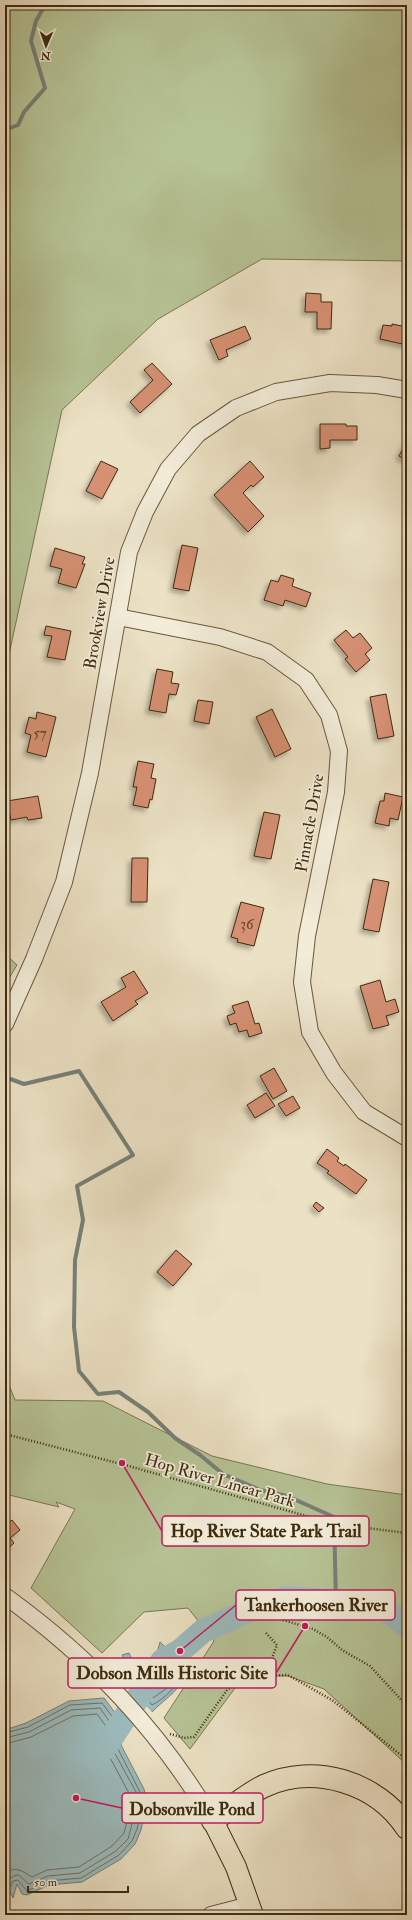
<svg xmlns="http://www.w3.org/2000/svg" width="412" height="1920" viewBox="0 0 412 1920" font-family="'IM FELL Double Pica',serif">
<defs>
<filter id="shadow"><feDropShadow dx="-3.5" dy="3.5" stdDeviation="2" flood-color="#0004"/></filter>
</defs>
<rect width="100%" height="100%" fill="#ebe1c4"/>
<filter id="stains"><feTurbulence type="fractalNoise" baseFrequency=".005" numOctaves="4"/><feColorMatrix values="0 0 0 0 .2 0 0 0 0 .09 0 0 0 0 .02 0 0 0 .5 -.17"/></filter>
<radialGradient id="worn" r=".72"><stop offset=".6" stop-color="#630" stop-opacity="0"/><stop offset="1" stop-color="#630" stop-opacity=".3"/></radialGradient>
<!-- green -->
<g fill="#b6c395" stroke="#7a7752">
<path d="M5,5H407V261L262,259L158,319L62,410L5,673Z"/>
<path d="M5,954L17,965L5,985Z"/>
<path d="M5,1375L15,1400L103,1401L212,1456L327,1484L407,1495V1765L324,1689L288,1676H260L238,1684L190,1749L164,1718L214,1641L188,1608L144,1612L102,1653L31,1588L75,1509L56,1502L59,1507L5,1494Z"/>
</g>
<!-- water -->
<g fill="#9cbbbd" stroke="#768177">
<path d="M160,1642L188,1669C179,1692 169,1695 152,1712L128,1683L130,1676L122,1655L129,1653C134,1664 137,1671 150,1670L156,1656Z"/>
<path d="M104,1698L125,1726L121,1745L144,1789L147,1801L141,1830L135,1844L121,1859L82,1882L49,1885L27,1895L22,1894L17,1884L13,1898L11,1893L5,1891V1730L26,1723L69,1701Z"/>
</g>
<!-- pier -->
<path fill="#ebe1c4" d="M126,1682L152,1712L151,1713L127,1684Z"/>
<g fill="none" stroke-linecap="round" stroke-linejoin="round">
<!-- shore -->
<g stroke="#6d7366" stroke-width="1">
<path d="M163,1652L183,1671C178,1685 166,1698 152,1705L133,1682L134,1673L136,1671L142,1674L153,1673Z"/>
<path d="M165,1661L177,1673L167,1688L153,1698L140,1681L156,1677Z"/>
<path d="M5,1733L28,1727L70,1705L102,1703L120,1727L117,1747L142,1796L143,1805L137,1829L132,1841L119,1855L81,1878L48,1881L27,1891L18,1880L13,1881L10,1887H5"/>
<path d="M5,1738L29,1732L71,1710L100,1708L114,1728L112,1738V1748L136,1792L138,1801L128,1839L116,1851L80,1873L48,1876L29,1884C16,1874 21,1871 5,1882"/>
<path d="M5,1744L31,1737L73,1716L97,1714L108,1729L106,1744L107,1752L130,1795L132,1803L124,1833L112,1846L79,1867L47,1870L32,1877C22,1871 15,1865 5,1874"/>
</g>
<!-- stream -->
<g stroke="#768177" stroke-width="4">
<path d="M5,130L18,125L24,112L45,88L31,41L36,21L45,5"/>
<path d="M5,1077L24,1084L79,1071L133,1155L77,1186L83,1220L75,1260L74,1327L79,1371L98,1394L119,1392L148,1412L175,1438L200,1455L223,1474L260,1490L287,1496L334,1517L336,1602"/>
</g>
<!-- river -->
<path stroke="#9cbbbd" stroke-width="24" d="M104,1749L163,1660L180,1651L203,1631L254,1608L286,1598L369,1604L392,1614L407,1627"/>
</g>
<!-- building -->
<g fill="#d69073" stroke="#3e2b0e" filter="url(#shadow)">
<path d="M306,293L321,294V302H332L331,329H317V312H305Z"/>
<path d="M392,324L407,327V345L380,339L383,325L392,326Z"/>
<path d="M245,326L251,339L226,350L228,356L219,360L210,340Z"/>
<path d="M152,363L172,384L140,413L130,402L153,380L144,370Z"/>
<path d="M320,424H346V426H357V440H330V448L320,449Z"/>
<path d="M407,441V461L399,456Z"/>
<path d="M101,461L118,469L102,499L86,491Z"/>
<path d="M250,461L264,477L253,487L251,485L243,493L264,516L248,532L214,495Z"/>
<path d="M182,545L198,548L189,591L173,588Z"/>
<path d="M55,548L85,557L82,564H85L76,588L58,583L62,569L50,566Z"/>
<path d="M281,575L294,579L292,586L311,593L306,607L285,600L283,606L264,600L271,580L278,582Z"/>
<path d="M46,626L71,631L65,660L47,657L52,636L44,635Z"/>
<path d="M346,630L353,638L360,633L372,648L365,654L370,660L356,672L345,659L348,657L334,640Z"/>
<path d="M157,669L173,672L171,683L179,684L176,695L169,694L166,713L149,710Z"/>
<path d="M386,694L394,736L378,739L370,697Z"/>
<path d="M198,700L213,702L209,724L194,721Z"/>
<path d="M272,709L291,749L275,757L256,717Z"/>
<path d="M37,712L56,717L46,757L27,752L31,735L25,733L29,717L36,719Z"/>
<path d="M138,761L154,764L151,778L156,779L152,800L150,799L148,808L133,805L137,787H133Z"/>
<path d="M385,793L403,797L398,820L390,818L389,826L375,823L380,801H384Z"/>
<path d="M38,796L42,818L28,820L27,817L11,820L7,801Z"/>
<path d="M264,812L280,815L271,859L254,856Z"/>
<path d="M132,858H148L147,902H131Z"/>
<path d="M373,879L389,882L379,932L363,929Z"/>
<path d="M241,902L264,908L254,946L237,942L238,939L231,937Z"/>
<path d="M134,971L148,993L135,1001L138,1004L113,1021L101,1002L126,987L121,978Z"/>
<path d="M380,980L386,1002L395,999L399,1012L386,1016L389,1025L373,1029L360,986Z"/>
<path d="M248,1001L255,1024L259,1023L262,1033L249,1037L247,1030L239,1032L236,1023L230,1025L227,1016L235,1013L232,1006Z"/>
<path d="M274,1068L287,1091L273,1099L260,1076Z"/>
<path d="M266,1093L275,1106L255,1118L247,1105Z"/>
<path d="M293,1096L300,1108L286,1116L278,1104Z"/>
<path d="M327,1149L339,1158L337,1161L344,1166L345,1164L367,1180L356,1194L327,1173L329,1171L317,1163Z"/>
<path d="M316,1202L324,1208L319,1212L313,1206Z"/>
<path d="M176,1250L192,1264L173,1286L157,1272Z"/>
<path d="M12,1520L20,1530L10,1538L14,1543L5,1551V1525Z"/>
</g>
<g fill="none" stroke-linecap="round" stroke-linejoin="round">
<defs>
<g id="minor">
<path d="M118,617L220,637L267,652L306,680L329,715L339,751L336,792L307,936L302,982L310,1032L334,1073L364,1112L407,1138"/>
<path d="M5,1024L34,959L64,882L90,773L129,552L145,512L168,469L198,434L236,408L276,392L330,383L377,385L407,390"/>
<path d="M5,1596C91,1658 159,1730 213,1821"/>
<path d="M211,1915L250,1905"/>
</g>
<path id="major" d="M213,1821L236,1867L253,1915"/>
<path id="highway" d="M213,1821C229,1809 246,1795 264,1786C314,1763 377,1782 407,1828"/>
</defs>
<!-- minor casing -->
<use href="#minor" stroke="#69583c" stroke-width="18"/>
<!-- major casing -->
<use href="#major" stroke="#3e2b0e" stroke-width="22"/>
<!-- highway casing -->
<use href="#highway" stroke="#3e2b0e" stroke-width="24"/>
<!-- path -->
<g stroke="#3e2b0e" stroke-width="2.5" stroke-dasharray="1 2" stroke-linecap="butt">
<path d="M5,1434L125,1465L335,1524L407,1533"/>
<path d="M283,1620L313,1629L327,1637L342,1650L370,1666L407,1706"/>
<path d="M266,1633L277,1645L272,1658L267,1676"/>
<path d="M170,1734L184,1738L194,1737L227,1690L237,1682L255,1676L288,1675L332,1700L407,1760"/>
</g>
<!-- minor -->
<use href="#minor" stroke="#f2ecd9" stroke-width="16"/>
<!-- major -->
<use href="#major" stroke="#ebe1c4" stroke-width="20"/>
<!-- highway -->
<use href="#highway" stroke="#ebe1c4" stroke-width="22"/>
</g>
<g text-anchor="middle" stroke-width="3.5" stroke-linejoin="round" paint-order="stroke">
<!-- number labels -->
<g font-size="15" fill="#644427">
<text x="40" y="738">57</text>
<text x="247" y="929">36</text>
</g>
<!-- street labels -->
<g font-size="17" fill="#3e2b0e" stroke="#f2ecd9">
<text transform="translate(99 613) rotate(-80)" y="6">Brookview Drive</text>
<text transform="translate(309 823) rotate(-80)" y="6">Pinnacle Drive</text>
<text transform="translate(220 1480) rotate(16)" y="6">Hop River Linear Park</text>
</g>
</g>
<!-- callouts -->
<path fill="none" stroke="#c2185b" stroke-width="1.5" d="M122 1463L162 1531M180 1651L236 1605M305 1626L276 1673M76 1798L122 1808"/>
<g fill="#c2185b" stroke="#f2ecd9" stroke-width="1.5">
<circle cx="122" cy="1463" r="4"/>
<circle cx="180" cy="1651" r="4"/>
<circle cx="305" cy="1626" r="4"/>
<circle cx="76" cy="1798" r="4"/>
</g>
<g fill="#f2ecd9" stroke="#c2185b" stroke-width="1.5">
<rect x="162" y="1516" width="207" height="30" rx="4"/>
<rect x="236" y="1590" width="159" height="30" rx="4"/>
<rect x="68" y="1658" width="208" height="30" rx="4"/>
<rect x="122" y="1793" width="141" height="30" rx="4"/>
</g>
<g font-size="18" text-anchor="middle" font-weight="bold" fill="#3e2b0e">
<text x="266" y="1537">Hop River State Park Trail</text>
<text x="316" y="1611">Tankerhoosen River</text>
<text x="172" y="1679">Dobson Mills Historic Site</text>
<text x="192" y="1815">Dobsonville Pond</text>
</g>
<!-- margin -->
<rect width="412" height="1920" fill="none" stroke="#ebe1c4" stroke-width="20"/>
<rect x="6" y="6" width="400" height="1908" fill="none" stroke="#3e2b0e" stroke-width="2"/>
<rect x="10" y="10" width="392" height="1900" fill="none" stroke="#3e2b0e"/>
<!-- north arrow -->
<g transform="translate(46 46) rotate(182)" stroke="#f2ecd9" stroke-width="3" paint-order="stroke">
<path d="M0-3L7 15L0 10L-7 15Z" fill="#3e2b0e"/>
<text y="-6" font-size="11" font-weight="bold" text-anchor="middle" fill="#3e2b0e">N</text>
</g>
<!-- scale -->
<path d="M28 1886v6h100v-6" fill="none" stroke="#3e2b0e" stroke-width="2"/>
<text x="34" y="1886" font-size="12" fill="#3e2b0e" stroke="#f2ecd9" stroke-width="3" paint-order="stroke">50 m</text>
<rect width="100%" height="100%" filter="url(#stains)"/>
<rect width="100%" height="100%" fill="url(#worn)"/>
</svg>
